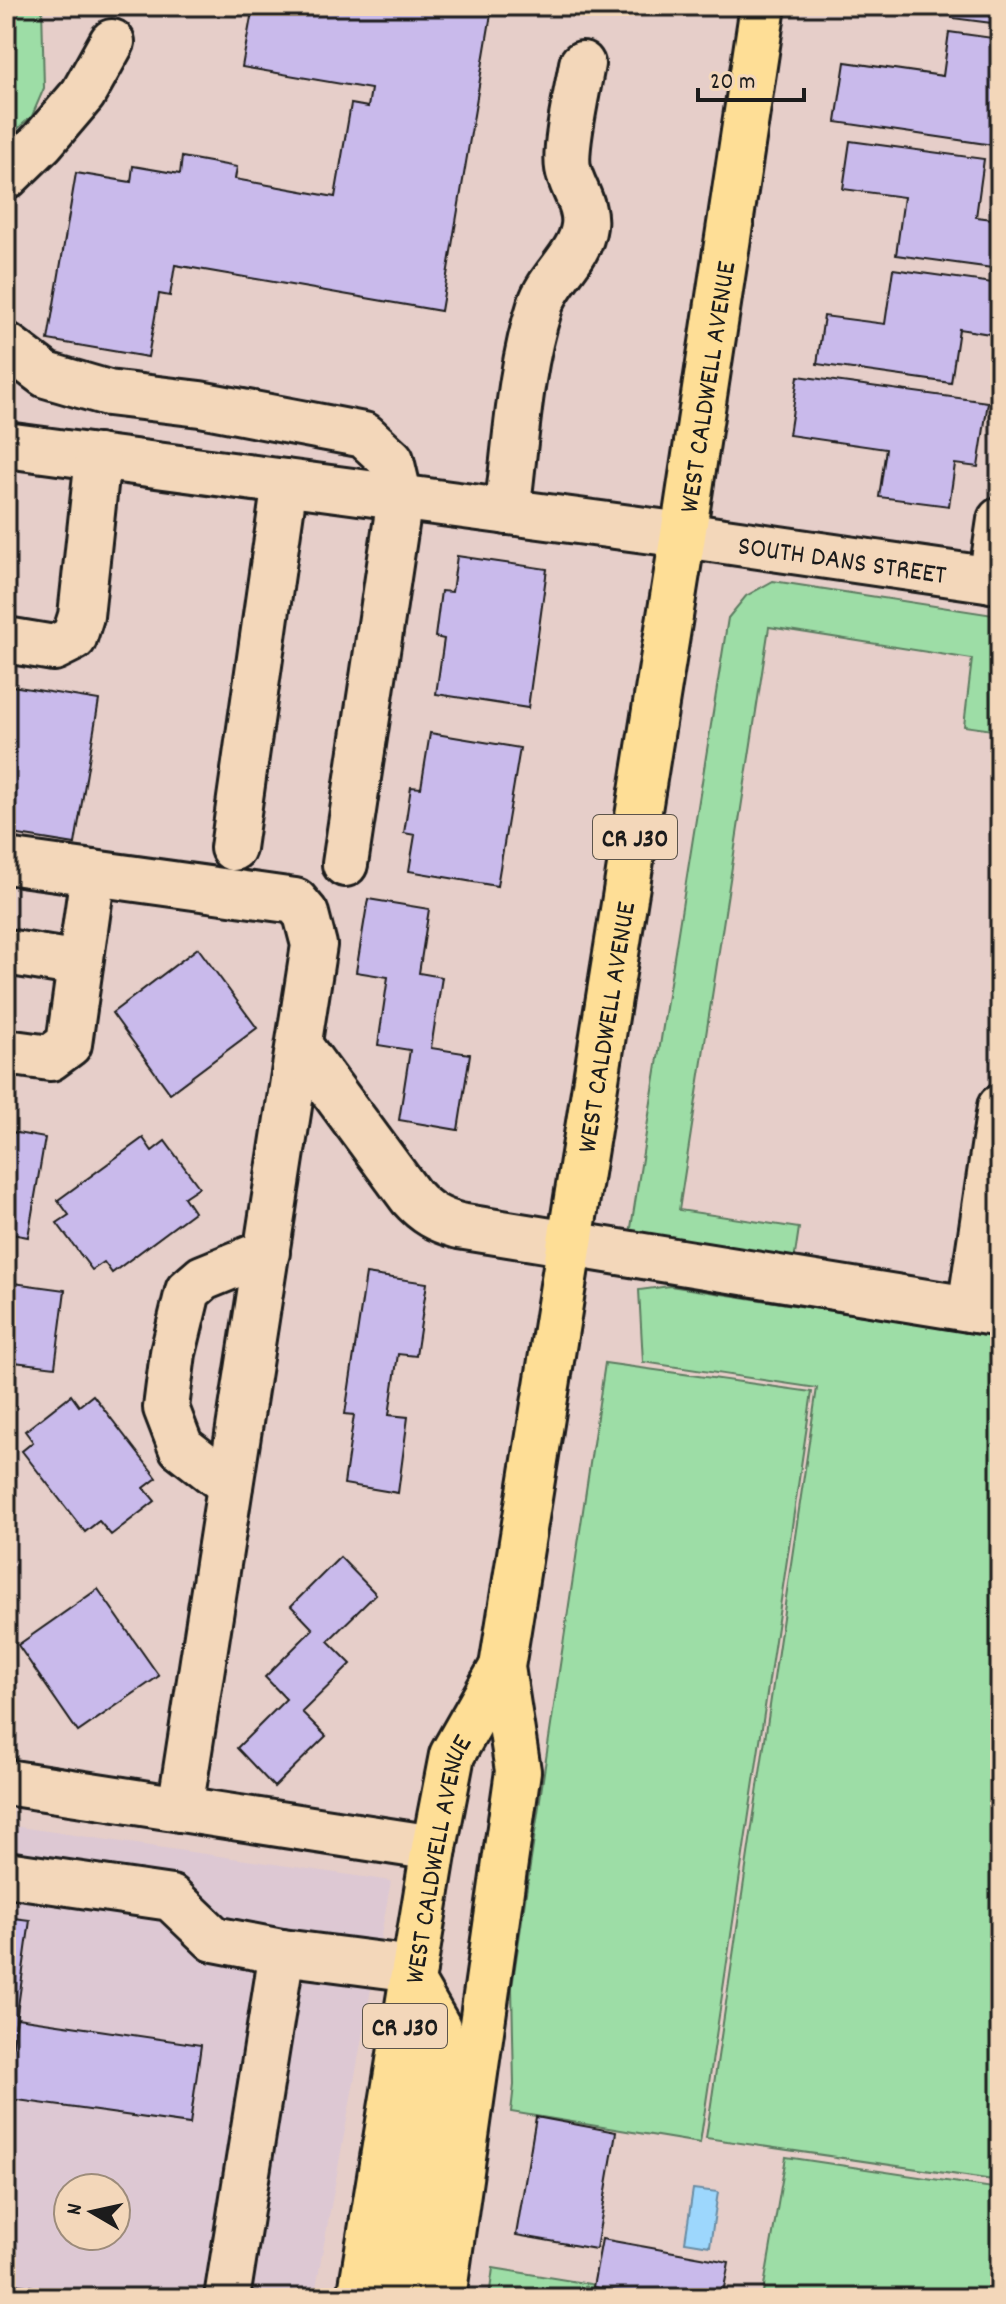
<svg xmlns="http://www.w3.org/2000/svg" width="1006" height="2304" viewBox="0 0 1006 2304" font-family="Dekko,sans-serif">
<rect width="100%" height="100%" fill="#e6cec9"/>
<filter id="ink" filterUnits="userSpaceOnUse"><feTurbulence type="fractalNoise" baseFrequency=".0125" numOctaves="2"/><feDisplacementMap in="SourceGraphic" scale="16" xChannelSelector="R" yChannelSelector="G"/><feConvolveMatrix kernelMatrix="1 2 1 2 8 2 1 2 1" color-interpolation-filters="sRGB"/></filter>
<g filter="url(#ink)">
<!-- built -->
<path fill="#ddc8d3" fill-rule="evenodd" d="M6,1825L391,1881L314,2298H6ZM68,2188H116V2236H68Z"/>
<!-- green -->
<g fill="#9ddda6" stroke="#5c7c61" stroke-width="2">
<path d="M6,6H42L44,88L32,116L6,139Z"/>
<path d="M773,581L1000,616V731L964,726L972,659L769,627L679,1210L799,1228L793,1268L630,1234L728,618L746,596Z"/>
<path d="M670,1286L1000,1337V2181L706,2138L817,1388L643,1362L639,1290Z"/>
<path d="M605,1363L812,1392L700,2143L511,2112L514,2085L512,1987Z"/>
<path d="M786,2157L1000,2189V2298H762Z"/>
<path d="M493,2268L675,2298H489Z"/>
</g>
<!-- water -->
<path fill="#9dd7fd" stroke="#698ca3" stroke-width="2" d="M693,2189L718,2192L710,2246L685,2242Z"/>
<!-- building -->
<g fill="#c9baeb" stroke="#1c1c1c" stroke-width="2">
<path d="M253,6H443L491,14L441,311L175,265L170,296L159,294L148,357L48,340L76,173L131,182L133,166L180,174L182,157L237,167L235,179L335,197L351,104L368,107L371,89L242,67Z"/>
<path d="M953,6H1000V24L952,18Z"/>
<path d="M949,32L1000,39V146L836,122L845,62L943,76Z"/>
<path d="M850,141L984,159L976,217L1000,220V269L896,255L904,197L843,189Z"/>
<path d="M893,269L1000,284L996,335L959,329L951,383L817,364L824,316L885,324Z"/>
<path d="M798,376L988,402L978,467L955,464L949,506L879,497L886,449L789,435Z"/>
<path d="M457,556L547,569L528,708L436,694L444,639L435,637L441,591L452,592Z"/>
<path d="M6,685L99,700L75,844L6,833Z"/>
<path d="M430,733L520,748L497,886L409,871L415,835L404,833L411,787L421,788Z"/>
<path d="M368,899L429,909L419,973L442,977L431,1048L470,1054L458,1130L399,1120L410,1050L378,1045L388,977L356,972Z"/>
<path d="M198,948L257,1028L170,1093L112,1013Z"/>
<path d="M6,1131L45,1138L28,1237L6,1233Z"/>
<path d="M143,1138L152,1151L165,1141L199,1187L184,1197L194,1212L112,1273L104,1262L92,1270L57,1223L69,1215L58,1200Z"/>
<path d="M366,1274L427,1283L416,1356L398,1354L389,1415L408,1417L398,1493L344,1484L354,1415L345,1414Z"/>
<path d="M6,1282L65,1290L55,1367L6,1361Z"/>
<path d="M71,1395L79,1406L93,1395L157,1478L144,1488L155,1501L111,1535L99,1521L85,1532L22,1451L33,1442L25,1431Z"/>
<path d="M340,1557L376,1594L328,1641L351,1664L302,1712L326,1736L274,1787L237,1748L286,1699L265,1677L313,1629L291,1606Z"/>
<path d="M98,1589L159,1676L78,1732L18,1645Z"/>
<path d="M6,1917L30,1920L8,2079H6Z"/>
<path d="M17,2018L201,2045L190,2124L10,2099L13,2080L8,2079Z"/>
<path d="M6,2079L13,2080L6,2122Z"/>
<path d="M536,2117L616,2132L596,2249L516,2235Z"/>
<path d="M602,2239L729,2262L722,2298H656L593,2287Z"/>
<path d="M6,2283L110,2298H6Z"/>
</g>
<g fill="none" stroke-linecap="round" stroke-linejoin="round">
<defs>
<g id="minor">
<path d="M6,177L42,142L83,94L112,42"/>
<path d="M6,345L46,375L108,393L200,404L364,435L391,460L400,498L345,864"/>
<path id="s1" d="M6,445L683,535L1000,581"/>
<path d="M507,512C516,444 519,371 540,306C549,277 580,257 584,226C587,204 571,187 568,168C564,147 578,88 582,64"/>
<path d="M991,580L1000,520"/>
<path d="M6,640L54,648L74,638L81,616L98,457"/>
<path d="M233,848L285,482"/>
<path d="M6,861L295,901L306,914L314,945L180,1809"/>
<path d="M6,952L80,964"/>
<path d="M299,1045L411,1197C425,1213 438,1220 459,1226L1000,1314"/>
<path d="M6,1052L50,1058L69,1044L93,873"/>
<path d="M970,1309L1000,1107"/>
<path d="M230,1485L181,1447L166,1408L173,1353L188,1291L203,1278L267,1252"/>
<path d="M6,1782L434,1848"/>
<path d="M6,1874L171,1898L214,1939L282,1952"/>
<path d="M227,2298L282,1952L414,1969"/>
</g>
<g id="major">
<path id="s2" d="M360,2298L434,1848L452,1755L502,1667"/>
<path d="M405,2298L403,2286L406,2258L438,2027L412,1982"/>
<path id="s3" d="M443,2298L518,1771L502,1667L683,535L763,6"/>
</g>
</defs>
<!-- minor casing -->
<use href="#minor" stroke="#1c1c1c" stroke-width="50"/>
<!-- major casing -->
<use href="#major" stroke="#1c1c1c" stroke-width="50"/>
<!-- minor -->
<use href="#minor" stroke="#f3d7ba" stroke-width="44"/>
<!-- major -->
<use href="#major" stroke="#fede96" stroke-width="44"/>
</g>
</g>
<g text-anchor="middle" stroke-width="6" stroke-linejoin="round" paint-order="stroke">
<!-- shield labels -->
<g fill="#f3d7ba" stroke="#5c544b" stroke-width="2">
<rect x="593" y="815" width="84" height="44" rx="6"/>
<rect x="363" y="2004" width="84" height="44" rx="6"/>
</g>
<g font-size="26" font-weight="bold" fill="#1c1c1c">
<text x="635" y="846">CR J30</text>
<text x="405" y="2035">CR J30</text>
</g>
<!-- street labels -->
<g font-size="28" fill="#1c1c1c" stroke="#f3d7ba">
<text dy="10" stroke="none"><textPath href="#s3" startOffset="1934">WEST CALDWELL AVENUE</textPath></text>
<text dy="10" stroke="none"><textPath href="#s1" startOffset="844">SOUTH DANS STREET</textPath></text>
<text dy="10" stroke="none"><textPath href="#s3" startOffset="1286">WEST CALDWELL AVENUE</textPath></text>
<text dy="10" stroke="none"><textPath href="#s2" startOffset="446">WEST CALDWELL AVENUE</textPath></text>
</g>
</g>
<!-- margin -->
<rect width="1006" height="2304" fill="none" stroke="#f3d7ba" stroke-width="32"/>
<rect x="16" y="16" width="974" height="2272" fill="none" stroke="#1c1c1c" stroke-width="3" filter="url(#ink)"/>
<!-- north arrow -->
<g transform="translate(92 2212) rotate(279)"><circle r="38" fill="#f3d7ba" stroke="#9d8c7b" stroke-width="2"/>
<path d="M0-6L14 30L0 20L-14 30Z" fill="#1c1c1c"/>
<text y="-12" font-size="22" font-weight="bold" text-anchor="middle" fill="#1c1c1c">N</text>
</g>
<!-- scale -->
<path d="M698 88v12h106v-12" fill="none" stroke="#1c1c1c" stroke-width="4"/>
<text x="710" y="88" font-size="24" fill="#1c1c1c" stroke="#f3d7ba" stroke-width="6" paint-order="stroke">20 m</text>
</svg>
